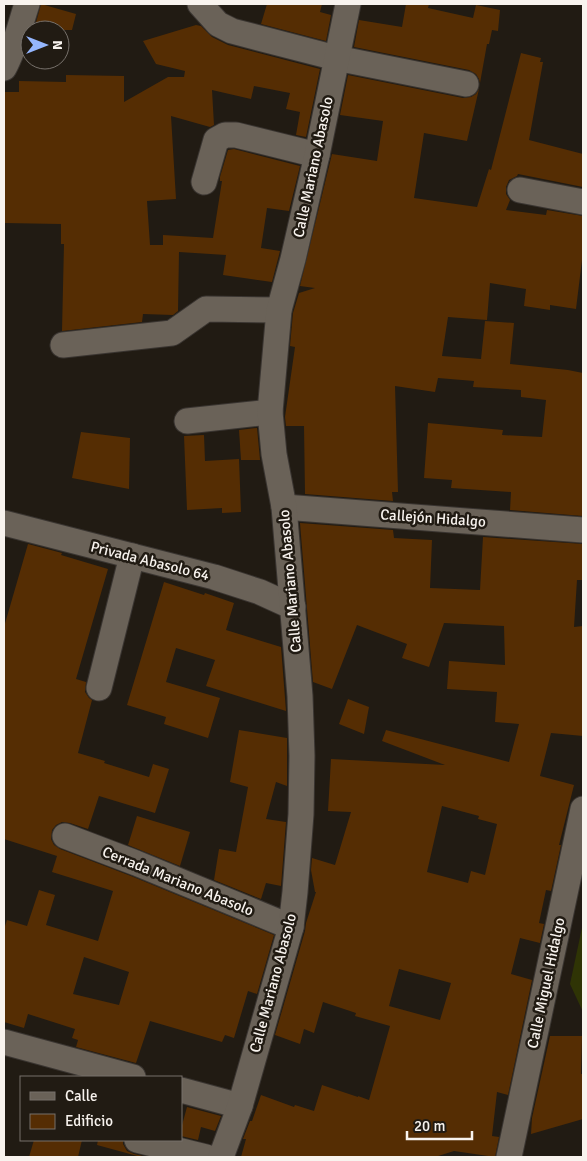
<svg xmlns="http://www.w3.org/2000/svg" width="587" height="1161" viewBox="0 0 587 1161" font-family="Signika,sans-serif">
<rect width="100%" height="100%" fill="#211b13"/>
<!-- green -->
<path fill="#2f3405" d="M583,923V1012L570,984Z"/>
<!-- building -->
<g fill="#552d03" fill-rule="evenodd">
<path d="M41,4L76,14L72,30H34Z"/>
<path d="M267,4H322L320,12L331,15L326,41L261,24Z"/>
<path d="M406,4H429L428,8L473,18L476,5L500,10L498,31L492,30L489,44H487L480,83L479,79L476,74L469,70L354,47L359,20L402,27Z"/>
<path d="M196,25L201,26L212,37L228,45L320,69L306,137L296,135L300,112L286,109L290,93L254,86L251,99L212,90L214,125L210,127L171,116L176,199L147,201L150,245H163V235L213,238L222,181H220V177L228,150L234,149L300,166L289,211L267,208L261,248L280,251L272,282L223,275L226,255L179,252L178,311L173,315L143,314L142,322L62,331L64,244H61V224L4,223V92H19V81L66,82V75L124,76V102L168,77H184L185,71L156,64L143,41Z"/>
<path d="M521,53L541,58L540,62H543L529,140L583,154V187L518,174L517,176L509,180L506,187V194L510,200L506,210L546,215L547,210L583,216V261L582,260L576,309L550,305V310L524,306L526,289L490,283L487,320L448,317L442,356L481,359L485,321L514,323L510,364L568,370L583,373V516L510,510L511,492L451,488L452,480L424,478L428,423L503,430L502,435L542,437L546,400L521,397V390L473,387L474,381L438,378L435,392L395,386L398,492H392L393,501L305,494L304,426H286L285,417L295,347L290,346L293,313L299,293L315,288L300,286L332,154L377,161L383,121L340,115L348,75L463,98L471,97L476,94L479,89L467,141L424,133L414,198L477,207L489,169L491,170Z"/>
<path d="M257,428L260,460H241L239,430Z"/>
<path d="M81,432L130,438L129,489L72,478Z"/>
<path d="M204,435L205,461L239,459L241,512L222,513V508L187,510L184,436Z"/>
<path d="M300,523L393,530L394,538L432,540L430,588L480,590L483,537L583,544V580H577L574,627L583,626V736L551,733L540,776L574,785L559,845H561L551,891L546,890L539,923L544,924L540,943L520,938L511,974L532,980L508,1095L497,1092L492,1136L499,1137L495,1157L454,1151L435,1157H241L246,1139H243L250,1121H252L261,1095L294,1107L295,1105L314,1111L322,1085L358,1097V1096L369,1100L390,1026L355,1016L356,1013L323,1002L314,1033L304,1029L300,1044L275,1035L305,931L306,923L316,892H315L311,870L312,858L335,865L351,812L328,811L331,759L445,765L382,741L386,730L509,762L519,724L495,722L497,692L447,689L449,661L505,665L504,626L444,623L429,667L402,658L407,644L357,625L332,689L313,682ZM442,806L479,816L478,819L497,824L485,875L471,871L468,883L427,872ZM399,969L451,983L440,1020L389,1006Z"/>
<path d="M28,544L62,553L61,555L108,569L76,679L86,682L85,692L89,698L92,700L78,753L105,761L104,763L149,777L153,764L169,769L155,813L99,796L88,829L70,823L62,822L56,825L52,830L51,839L54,845L60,849L131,876L274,935L257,994L248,991L234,1038L225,1035L222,1042L150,1021L136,1063L76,1047L78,1040L72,1038L75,1029L28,1014L24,1028L4,1022V929L7,920L27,926L39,890L55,895L46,925L98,941L113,891L52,872L57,856L4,839V627ZM84,957L129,972L119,1005L73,994Z"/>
<path d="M164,582L204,595L205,593L234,603L226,630L281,647L286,711L206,686L215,660L176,648L166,682L220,698L208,738L164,724L166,717L127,705Z"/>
<path d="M348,699L369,707L364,734L339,724Z"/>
<path d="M239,730L287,738V786L276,782L266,819L286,822L281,886L266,883L261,899L214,880L219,849L236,852L248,787L230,782Z"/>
<path d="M137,816L190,832L180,866L128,845Z"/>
<path d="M550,1036H582L581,1074H583V1119L531,1134L532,1118Z"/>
<path d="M187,1107L221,1116L215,1131L201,1127L198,1140L181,1136V1129Z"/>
<path d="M34,1140H82L78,1157H29Z"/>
<path d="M98,1140H123V1144L127,1151L134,1154L147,1157H141L97,1145Z"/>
</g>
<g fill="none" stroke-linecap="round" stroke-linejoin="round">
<defs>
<g id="minor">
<path d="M200,4L218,24L232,31L336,58L466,84"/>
<path d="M4,68C15,48 20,25 27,4"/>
<path d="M204,182L216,140L225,135H236L317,155"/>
<path d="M520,190L583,202"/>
<path d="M63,345L172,333L206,309L279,310"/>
<path d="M187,421L270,412"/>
<path d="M284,507L583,530"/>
<path d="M4,523L214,577L260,592L293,607"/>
<path d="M99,688L132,556"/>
<path d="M65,836L136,863L291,927"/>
<path d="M4,1042L133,1077"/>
<path d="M181,1090L240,1106"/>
<path d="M137,1140L206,1157"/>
<path d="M221,1157L240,1106L291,927L295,892L301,814L302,756L300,696L284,507L274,454L270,412L279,310L293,259L317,155L348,4"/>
<path d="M509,1157L583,809"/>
</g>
</defs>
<!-- minor casing -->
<use href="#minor" stroke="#3a3531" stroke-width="27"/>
<!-- minor -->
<use href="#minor" stroke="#6a6258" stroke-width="25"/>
</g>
<g text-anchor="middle" stroke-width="5" stroke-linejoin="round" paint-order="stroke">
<!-- street labels -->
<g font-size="15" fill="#f8f3ee" stroke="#211b13">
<text transform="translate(313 167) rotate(-78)" y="5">Calle Mariano Abasolo</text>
<text transform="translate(433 518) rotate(4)" y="5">Callejón Hidalgo</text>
<text transform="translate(150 561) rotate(14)" y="5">Privada Abasolo 64</text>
<text transform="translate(290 581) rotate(-95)" y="5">Calle Mariano Abasolo</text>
<text transform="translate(178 881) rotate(22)" y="5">Cerrada Mariano Abasolo</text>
<text transform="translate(273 983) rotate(-75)" y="5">Calle Mariano Abasolo</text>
<text transform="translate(546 983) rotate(-78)" y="5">Calle Miguel Hidalgo</text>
</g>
</g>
<!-- border -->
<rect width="587" height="1161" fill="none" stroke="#f8f3ee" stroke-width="10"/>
<!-- legend -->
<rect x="20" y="1076" width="162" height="65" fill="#211b13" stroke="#77716b"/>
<rect x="30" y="1092" width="25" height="8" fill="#6a6258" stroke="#77716b"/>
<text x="65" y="1101" font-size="15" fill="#f8f3ee">Calle</text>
<rect x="30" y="1114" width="25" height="15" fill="#552d03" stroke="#77716b"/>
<text x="65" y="1126" font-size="15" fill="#f8f3ee">Edificio</text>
<!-- north arrow -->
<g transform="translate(45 45) rotate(90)"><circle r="24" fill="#211b13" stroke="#77716b"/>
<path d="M0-4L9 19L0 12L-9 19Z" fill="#95b6fd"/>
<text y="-8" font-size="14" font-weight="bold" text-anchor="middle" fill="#f8f3ee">N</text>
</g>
<!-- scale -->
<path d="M407 1131v8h65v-8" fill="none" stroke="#f8f3ee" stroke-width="2.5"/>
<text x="414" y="1131" font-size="15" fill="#f8f3ee" stroke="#211b13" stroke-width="4" paint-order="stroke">20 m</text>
</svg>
